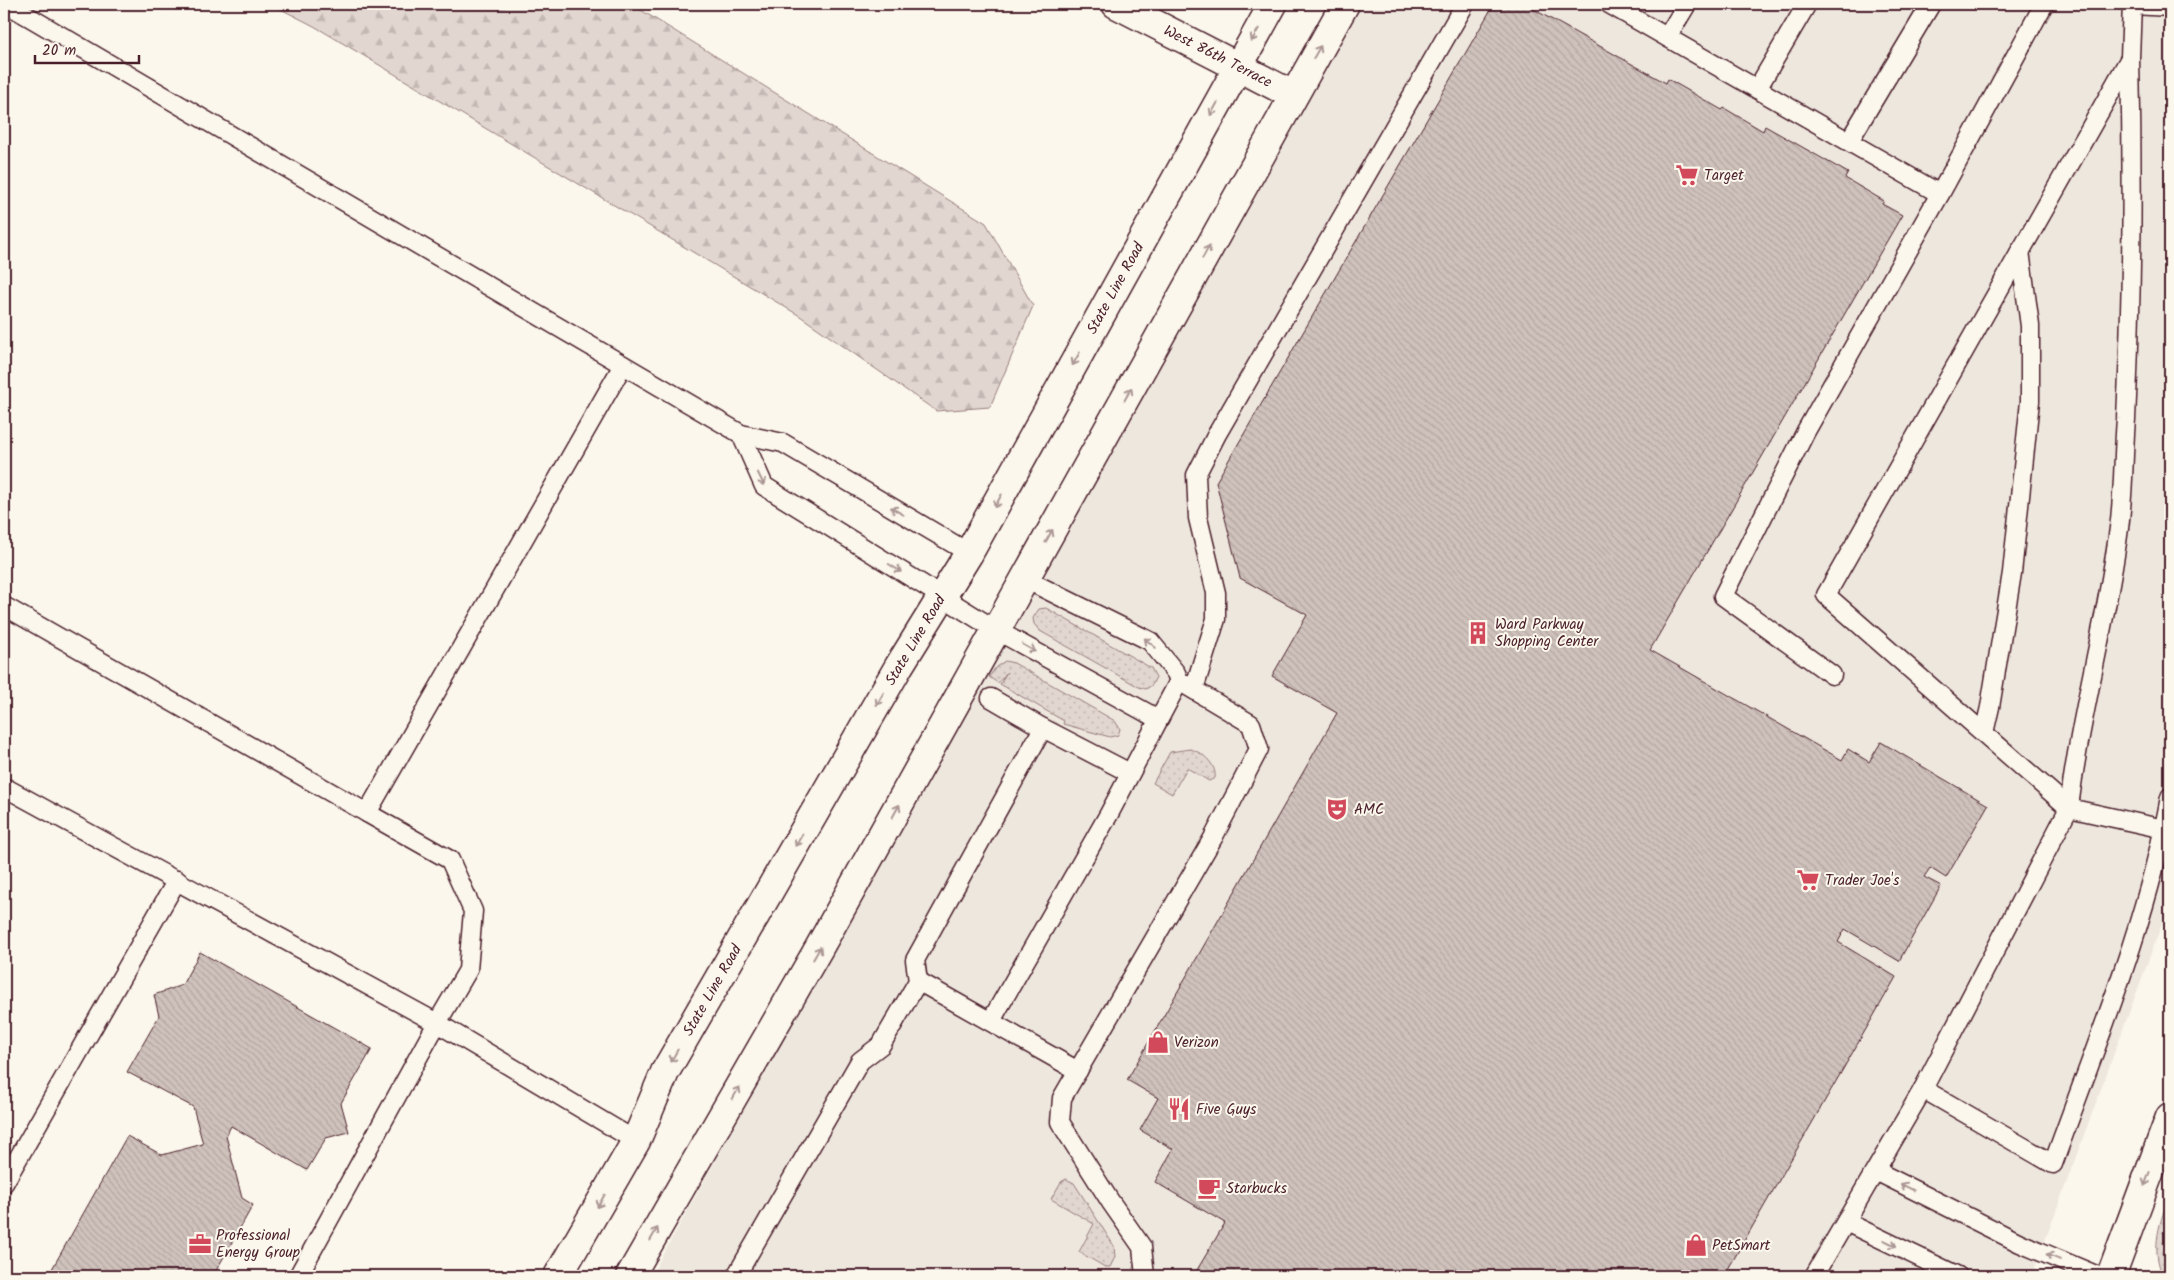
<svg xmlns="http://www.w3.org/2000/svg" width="2174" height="1280" viewBox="0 0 2174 1280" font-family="Kalam,sans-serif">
<defs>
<pattern id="forest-firs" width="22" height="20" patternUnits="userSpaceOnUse" patternTransform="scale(1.25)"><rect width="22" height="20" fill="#e2d7d0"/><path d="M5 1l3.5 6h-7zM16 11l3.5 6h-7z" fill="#c3b8b3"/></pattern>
<pattern id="park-dots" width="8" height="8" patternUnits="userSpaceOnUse" patternTransform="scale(1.25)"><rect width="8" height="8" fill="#e2d7d0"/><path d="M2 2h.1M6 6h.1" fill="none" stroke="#c3b8b3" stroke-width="1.8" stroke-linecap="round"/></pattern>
<pattern id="building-back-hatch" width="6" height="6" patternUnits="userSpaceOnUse" patternTransform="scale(1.25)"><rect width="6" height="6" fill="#cfc2bc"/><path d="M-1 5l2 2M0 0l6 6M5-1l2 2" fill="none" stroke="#b3a6a2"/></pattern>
</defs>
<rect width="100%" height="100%" fill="#fbf7ec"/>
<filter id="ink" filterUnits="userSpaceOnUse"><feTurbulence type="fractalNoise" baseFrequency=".02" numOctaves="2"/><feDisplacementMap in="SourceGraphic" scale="10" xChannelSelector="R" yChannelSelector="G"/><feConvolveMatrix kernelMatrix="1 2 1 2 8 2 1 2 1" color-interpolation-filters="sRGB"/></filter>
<g filter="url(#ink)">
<!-- built -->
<path fill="#eee7de" d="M1357,4H2170V902L2032,1276H651Z"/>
<!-- forest -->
<path fill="url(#forest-firs)" stroke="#967b7e" d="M271,4H631L986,223L1033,306L990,407L936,411L800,316L314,26Z"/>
<!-- park -->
<g fill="url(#park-dots)" stroke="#967b7e">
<path d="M1046,608L1151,668L1156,677L1152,685L1146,689L1139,687L1040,631L1034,624L1033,618L1039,609Z"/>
<path d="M1005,661L1014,663L1115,721L1120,729L1118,735L1110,737L1063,724L1064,721L1000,684L1007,672L998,683L989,677L996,667Z"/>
<path d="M1190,749C1203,752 1217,765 1215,778L1209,781L1187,768L1172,794L1153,783L1170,752Z"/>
<path d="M1066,1179L1074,1183L1114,1246L1115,1257L1110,1267H1105L1079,1252L1094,1224L1051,1199L1061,1182Z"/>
<path d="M2170,1194V1276H2163C2150,1247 2160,1222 2170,1194Z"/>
</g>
<!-- building -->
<g fill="url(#building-back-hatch)" stroke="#4a1f2b">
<path d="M1494,4H1524L1666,83L1668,79L1722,110L1724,108L1763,131L1765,126L1848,173L1845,178L1884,201L1882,204L1902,215L1650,650L1842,760L1848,749L1869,762L1881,742L1988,805L1946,878L1930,868L1924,877L1941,886L1899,961L1845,929L1838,942L1896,977L1724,1276H1208L1197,1270L1225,1223L1155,1182L1173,1149L1140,1130L1158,1098L1127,1080L1337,713L1272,676L1307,615L1240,578L1216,482Z"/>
<path d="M200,952L372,1049L341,1103L349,1132L326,1138L307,1170L231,1126L226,1136L242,1198L253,1205L213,1276H48L127,1136L162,1155L203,1144L193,1107L127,1072L159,1016L154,995L182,985Z"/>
</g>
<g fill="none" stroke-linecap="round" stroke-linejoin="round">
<defs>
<g id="lane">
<path d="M7,4L741,434L783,443L969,553"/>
<path d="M1609,4L1940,194"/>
<path d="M2132,5L2170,7"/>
<path d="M1667,37L1687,4"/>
<path d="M2130,59C2133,179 2132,299 2126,419C2123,455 2124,492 2119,528C2107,622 2080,714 2069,808L2164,829"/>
<path d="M1757,89L1807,4"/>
<path d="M1849,141L1931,4"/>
<path d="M741,434L764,486L996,630L1158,719"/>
<path d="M1025,579L1150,641L1176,673L1179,681L1251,724L1259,749L1213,838L1062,1098L1060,1122L1110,1201L1142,1247L1145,1276"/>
<path d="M4,606L367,813L623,365"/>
<path d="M1832,675L1723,596L1806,431L1940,194L2044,4"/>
<path d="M1194,689L1216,619V593L1198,518L1196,475L1217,434L1465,4"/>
<path d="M991,698L1043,728"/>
<path d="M1984,733L1990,707L2012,573L2030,401V326L2020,251"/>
<path d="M4,787L437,1023L298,1276"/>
<path d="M367,813L450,860L473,911L468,970L437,1023L636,1141"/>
<path d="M918,981L1078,1071"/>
<path d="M991,1021L1109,814L1179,681"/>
<path d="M1923,1089L2053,1164C2096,1044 2147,924 2170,797"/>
<path d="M1876,1171L2020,1243L2098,1276"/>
<path d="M4,1183L177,880"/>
<path d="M1846,1222L1958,1276"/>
<path d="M736,1276L860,1061L881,1045L918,981L915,960L1043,728L1130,773"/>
<path d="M1814,1276L1923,1089L2069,808L1826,595L2130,58L2132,4"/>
</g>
<path id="street" d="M1116,4L1293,95"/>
<g id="secondary">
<path d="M558,1276L636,1141L665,1072L899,666L969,553L1273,4"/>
<path d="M630,1276L819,948L1345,4"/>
</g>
<path id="primary" d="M2111,1276L2170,1117"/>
</defs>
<!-- lane casing -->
<use href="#lane" stroke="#4a1f2b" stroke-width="21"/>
<!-- street casing -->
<use href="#street" stroke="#4a1f2b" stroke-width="31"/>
<!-- secondary casing -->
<use href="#secondary" stroke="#4a1f2b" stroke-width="31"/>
<!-- primary casing -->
<use href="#primary" stroke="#4a1f2b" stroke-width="31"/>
<!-- lane -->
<use href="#lane" stroke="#fbf7ec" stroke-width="18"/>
<!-- street -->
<use href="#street" stroke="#fbf7ec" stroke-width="28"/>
<!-- secondary -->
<use href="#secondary" stroke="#fbf7ec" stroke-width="28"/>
<!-- primary -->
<use href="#primary" stroke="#fbf7ec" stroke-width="28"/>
</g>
<!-- one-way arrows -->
<defs><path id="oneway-shaft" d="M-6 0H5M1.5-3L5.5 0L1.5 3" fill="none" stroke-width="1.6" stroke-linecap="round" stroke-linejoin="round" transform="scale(1.25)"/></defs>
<g stroke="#ab9695">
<use href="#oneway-shaft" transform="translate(1255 35) rotate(120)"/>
<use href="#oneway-shaft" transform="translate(1317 52) rotate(-60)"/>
<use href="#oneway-shaft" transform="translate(1214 109) rotate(119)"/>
<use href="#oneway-shaft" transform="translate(1206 252) rotate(-61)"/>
<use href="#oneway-shaft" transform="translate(1076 359) rotate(119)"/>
<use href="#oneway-shaft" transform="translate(1128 394) rotate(-61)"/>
<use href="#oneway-shaft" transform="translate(761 479) rotate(64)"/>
<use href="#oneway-shaft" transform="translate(998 501) rotate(119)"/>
<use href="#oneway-shaft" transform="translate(897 511) rotate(-150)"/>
<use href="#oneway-shaft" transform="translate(1049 536) rotate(-61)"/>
<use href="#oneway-shaft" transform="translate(895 568) rotate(32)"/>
<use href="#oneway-shaft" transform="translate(1150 643) rotate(-140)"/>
<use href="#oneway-shaft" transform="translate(1029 648) rotate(29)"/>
<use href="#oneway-shaft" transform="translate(880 699) rotate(120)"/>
<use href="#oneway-shaft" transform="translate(896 811) rotate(-61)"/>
<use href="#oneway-shaft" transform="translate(799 840) rotate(120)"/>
<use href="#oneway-shaft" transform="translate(817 953) rotate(-60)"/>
<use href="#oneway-shaft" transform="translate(674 1056) rotate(120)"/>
<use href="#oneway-shaft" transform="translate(736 1093) rotate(-60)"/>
<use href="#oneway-shaft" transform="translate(2147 1179) rotate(110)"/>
<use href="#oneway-shaft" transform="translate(1907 1187) rotate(-153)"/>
<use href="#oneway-shaft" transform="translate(601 1201) rotate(120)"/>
<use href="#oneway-shaft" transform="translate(654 1234) rotate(-60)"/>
<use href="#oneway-shaft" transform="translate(1890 1243) rotate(26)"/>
<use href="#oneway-shaft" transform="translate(2053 1257) rotate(-157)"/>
</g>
</g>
<!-- icons -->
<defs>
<symbol id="supermarket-bare" viewBox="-9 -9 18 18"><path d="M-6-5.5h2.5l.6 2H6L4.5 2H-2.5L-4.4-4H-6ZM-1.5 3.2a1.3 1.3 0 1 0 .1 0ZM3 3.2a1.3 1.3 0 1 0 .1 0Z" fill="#d1495b" stroke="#fbf7ec" stroke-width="2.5" paint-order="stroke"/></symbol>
<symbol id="building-bare" viewBox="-9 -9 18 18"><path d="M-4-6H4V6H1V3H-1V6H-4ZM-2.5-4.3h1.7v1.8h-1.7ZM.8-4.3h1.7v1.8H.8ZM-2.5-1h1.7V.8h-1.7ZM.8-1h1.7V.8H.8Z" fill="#d1495b" stroke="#fbf7ec" stroke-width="2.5" paint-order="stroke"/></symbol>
<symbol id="theatre-bare" viewBox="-9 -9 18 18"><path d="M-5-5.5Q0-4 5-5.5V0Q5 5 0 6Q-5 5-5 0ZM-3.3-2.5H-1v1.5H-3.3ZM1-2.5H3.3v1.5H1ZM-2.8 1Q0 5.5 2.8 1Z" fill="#d1495b" stroke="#fbf7ec" stroke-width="2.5" paint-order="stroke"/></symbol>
<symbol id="shop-bare" viewBox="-9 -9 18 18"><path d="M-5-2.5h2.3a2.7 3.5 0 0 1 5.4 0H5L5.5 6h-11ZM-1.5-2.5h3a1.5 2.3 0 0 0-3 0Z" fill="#d1495b" stroke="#fbf7ec" stroke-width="2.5" paint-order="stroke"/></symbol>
<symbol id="restaurant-bare" viewBox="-9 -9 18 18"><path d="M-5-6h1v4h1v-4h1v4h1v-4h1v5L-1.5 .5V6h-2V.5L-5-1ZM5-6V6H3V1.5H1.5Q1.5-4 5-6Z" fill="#d1495b" stroke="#fbf7ec" stroke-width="2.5" paint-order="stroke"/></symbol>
<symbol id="cafe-bare" viewBox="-9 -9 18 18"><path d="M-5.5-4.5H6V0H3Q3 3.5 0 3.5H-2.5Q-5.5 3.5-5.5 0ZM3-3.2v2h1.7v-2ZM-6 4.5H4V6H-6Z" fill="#d1495b" stroke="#fbf7ec" stroke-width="2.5" paint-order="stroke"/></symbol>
<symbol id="office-bare" viewBox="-9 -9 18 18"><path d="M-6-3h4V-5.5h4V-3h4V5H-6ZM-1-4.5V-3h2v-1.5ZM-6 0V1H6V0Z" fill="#d1495b" stroke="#fbf7ec" stroke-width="2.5" paint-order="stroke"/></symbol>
</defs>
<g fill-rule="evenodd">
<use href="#supermarket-bare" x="1671" y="159" width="32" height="32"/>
<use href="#building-bare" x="1462" y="617" width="32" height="32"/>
<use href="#theatre-bare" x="1321" y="793" width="32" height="32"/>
<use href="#supermarket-bare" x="1792" y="864" width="32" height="32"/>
<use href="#shop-bare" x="1142" y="1026" width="32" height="32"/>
<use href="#restaurant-bare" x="1163" y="1093" width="32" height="32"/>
<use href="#cafe-bare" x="1193" y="1172" width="32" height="32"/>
<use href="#office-bare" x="184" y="1228" width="32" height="32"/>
<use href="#shop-bare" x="1680" y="1229" width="32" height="32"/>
</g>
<g text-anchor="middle" stroke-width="4" stroke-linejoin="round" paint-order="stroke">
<!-- street labels -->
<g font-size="15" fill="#4a1f2b" stroke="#fbf7ec">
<text transform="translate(1218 56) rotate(27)" y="5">West 86th Terrace</text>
<text transform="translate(1115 288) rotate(-61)" y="5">State Line Road</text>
<text transform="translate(915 640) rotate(-59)" y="5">State Line Road</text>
<text transform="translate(712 990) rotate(-60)" y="5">State Line Road</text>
</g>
<!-- poi labels -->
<g font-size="15" fill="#4a1f2b" stroke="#fbf7ec" text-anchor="start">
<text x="1704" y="180">Target</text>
<text x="1495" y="629">Ward Parkway<tspan x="1495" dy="17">Shopping Center</tspan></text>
<text x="1354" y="814">AMC</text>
<text x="1825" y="885">Trader Joe's</text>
<text x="1174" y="1047">Verizon</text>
<text x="1196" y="1114">Five Guys</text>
<text x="1226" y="1193">Starbucks</text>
<text x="216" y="1240">Professional<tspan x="216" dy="17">Energy Group</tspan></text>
<text x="1712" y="1250">PetSmart</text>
</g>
</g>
<!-- margin -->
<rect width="2174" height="1280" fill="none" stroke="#fbf7ec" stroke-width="20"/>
<rect x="10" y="10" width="2154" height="1260" fill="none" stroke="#4a1f2b" stroke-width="2" filter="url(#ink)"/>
<!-- scale -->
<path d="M35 55v8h104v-8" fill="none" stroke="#4a1f2b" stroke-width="2.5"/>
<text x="42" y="55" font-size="15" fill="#4a1f2b" stroke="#fbf7ec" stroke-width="4" paint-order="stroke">20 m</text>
</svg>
